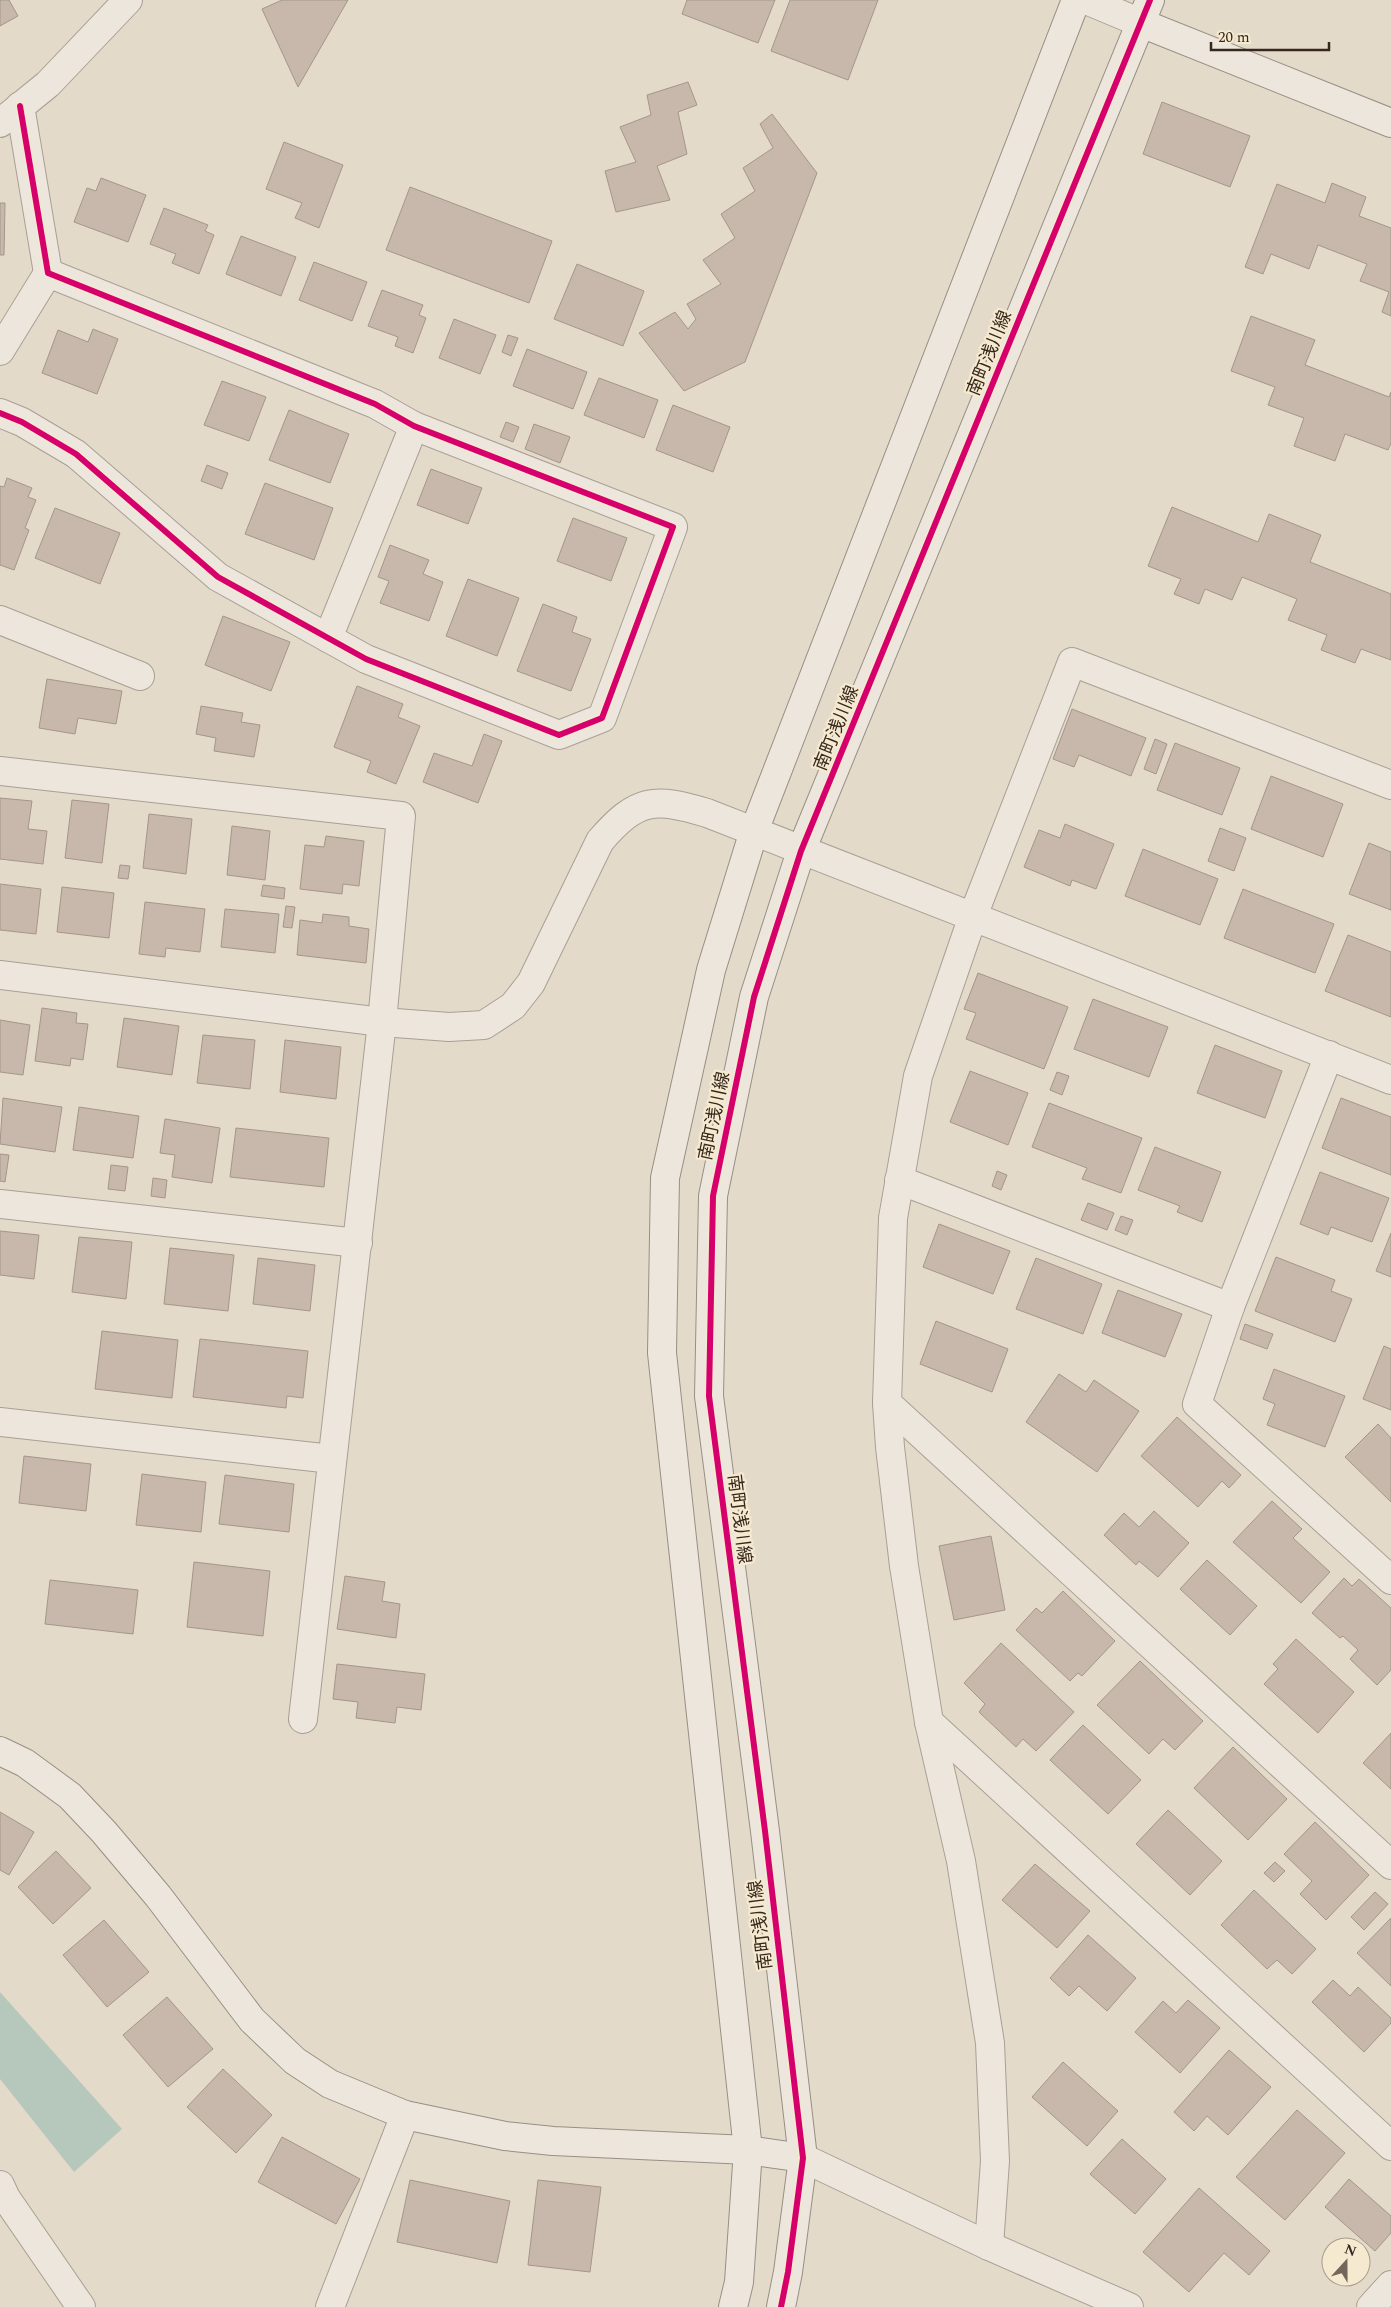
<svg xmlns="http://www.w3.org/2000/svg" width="1391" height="2307" viewBox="0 0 1391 2307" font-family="Spectral,'Noto Sans JP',serif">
<rect width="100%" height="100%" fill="#e4daca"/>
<!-- water -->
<path fill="#b6c8bc" d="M0,1992L122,2129L74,2172L0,2079Z"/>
<!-- building -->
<g fill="#c7b8ab" stroke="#a4968a">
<path d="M0,0H9L18,16L0,26Z"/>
<path d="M282,0H348L298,87L262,9Z"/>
<path d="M687,0H775L758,43L682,14Z"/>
<path d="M790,0H878L848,80L771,51Z"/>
<path d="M688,82L697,105L678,112L687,154L657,166L670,200L616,212L605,171L636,162L620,127L651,115L647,95Z"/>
<path d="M1162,102L1250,136L1230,187L1143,154Z"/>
<path d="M772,114L817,173L745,362L684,391L639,333L675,312L688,329L696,319L687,304L721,284L703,260L735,238L721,214L755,191L743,168L773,148L760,124Z"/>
<path d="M284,142L343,165L319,228L295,218L302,203L266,189Z"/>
<path d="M101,178L146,195L128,242L74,222L87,188L96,191Z"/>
<path d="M1332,183L1366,197L1359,216L1391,228V316L1382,312L1389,292L1360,281L1367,264L1318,245L1309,269L1271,254L1263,274L1245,267L1277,184L1325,203Z"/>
<path d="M410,187L552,241L529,303L386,250Z"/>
<path d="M0,203H5L4,255H0Z"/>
<path d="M164,208L208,225L205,231L214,235L199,274L172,263L176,254L150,244Z"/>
<path d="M241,236L296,257L281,296L226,274Z"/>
<path d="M314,262L367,282L352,321L299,300Z"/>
<path d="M577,264L644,291L623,346L554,319Z"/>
<path d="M382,290L423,305L419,315L426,318L413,353L395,346L398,337L368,326Z"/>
<path d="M1251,316L1315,340L1305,365L1389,397L1391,392V443L1388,450L1345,434L1335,461L1294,446L1304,418L1268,405L1275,387L1231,371Z"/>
<path d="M454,319L496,335L480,374L439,358Z"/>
<path d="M93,329L118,339L97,394L42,373L58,330L88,342Z"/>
<path d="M508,335L518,338L511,356L502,352Z"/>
<path d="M527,349L587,372L573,409L513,386Z"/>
<path d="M599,378L658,400L644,438L584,415Z"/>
<path d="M222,381L266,397L249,441L204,425Z"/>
<path d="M673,405L730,427L713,472L656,450Z"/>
<path d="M289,410L349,434L330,483L269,460Z"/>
<path d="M506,422L519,427L513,442L500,437Z"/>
<path d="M534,424L570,437L560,463L525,449Z"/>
<path d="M207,465L228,473L222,489L201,481Z"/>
<path d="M431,469L482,488L468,524L417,505Z"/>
<path d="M7,478L32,488L28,497L36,500L25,528L29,530L14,570L0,565V486L4,487Z"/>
<path d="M265,483L333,508L314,560L245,534Z"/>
<path d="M1172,507L1258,542L1269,514L1321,535L1310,562L1391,594V660L1361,649L1355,663L1321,650L1327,635L1288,620L1297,599L1242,577L1232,600L1205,589L1199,604L1174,594L1181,579L1148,566Z"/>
<path d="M55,508L120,533L100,584L35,558Z"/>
<path d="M573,518L627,538L611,581L557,561Z"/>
<path d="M390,545L429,560L423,574L443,582L429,621L380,603L389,581L378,577Z"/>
<path d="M468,579L519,598L497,656L446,636Z"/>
<path d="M543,604L577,617L572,632L591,639L571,691L517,671Z"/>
<path d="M223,616L290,642L271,691L205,665Z"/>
<path d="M47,679L122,691L116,724L78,718L75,734L39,728Z"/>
<path d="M357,686L403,704L398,717L420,726L396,784L367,772L371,761L334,747Z"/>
<path d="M201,706L243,713L241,722L260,725L254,757L214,751L216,738L196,734Z"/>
<path d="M1072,709L1146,738L1131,776L1079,755L1074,767L1053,759Z"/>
<path d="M484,734L502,741L478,803L423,782L434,753L472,766Z"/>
<path d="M1155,739L1167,744L1156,774L1144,769Z"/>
<path d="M1175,743L1240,768L1222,815L1157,790Z"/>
<path d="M1271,776L1343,804L1323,857L1251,829Z"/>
<path d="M0,798L32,801L28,829L47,831L43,864L0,859Z"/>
<path d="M72,800L109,804L102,863L65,858Z"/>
<path d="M149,814L192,819L186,874L143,868Z"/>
<path d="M1065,824L1114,844L1096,889L1072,880L1070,886L1024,867L1039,830L1060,838Z"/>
<path d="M232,826L270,831L265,880L227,875Z"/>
<path d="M1220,828L1246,838L1234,871L1208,861Z"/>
<path d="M326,836L364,841L359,886L343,884L342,894L300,889L305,845L324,847Z"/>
<path d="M1369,843L1391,852V910L1349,894Z"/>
<path d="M1143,849L1218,879L1200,925L1125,896Z"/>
<path d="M120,865L130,866L128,879L118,878Z"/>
<path d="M0,884L41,889L36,934L0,930Z"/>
<path d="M263,885L285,888L284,899L261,896Z"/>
<path d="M62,887L114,893L109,938L57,932Z"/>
<path d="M1243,889L1334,924L1315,973L1224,938Z"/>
<path d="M145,902L205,909L200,952L166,948L165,957L139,954Z"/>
<path d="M286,906L295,907L292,928L283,927Z"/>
<path d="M225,909L279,914L275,953L221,947Z"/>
<path d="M323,914L349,917V926L369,929L366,963L297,955L300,920L322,923Z"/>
<path d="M1348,935L1391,952V1017L1325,991Z"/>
<path d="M978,973L1068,1007L1044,1069L966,1039L976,1013L964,1009Z"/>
<path d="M1093,999L1168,1027L1149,1077L1074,1049Z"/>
<path d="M42,1008L77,1013L76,1023L88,1024L83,1060L71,1058L70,1066L35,1061Z"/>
<path d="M124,1018L179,1026L172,1075L117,1067Z"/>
<path d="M0,1020L30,1025L23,1075L0,1072Z"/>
<path d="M203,1035L255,1040L250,1089L197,1083Z"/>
<path d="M285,1040L341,1047L336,1099L280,1092Z"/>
<path d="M1215,1045L1282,1071L1265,1118L1197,1093Z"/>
<path d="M970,1071L1028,1093L1008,1145L950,1122Z"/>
<path d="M1057,1072L1069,1076L1062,1095L1050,1090Z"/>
<path d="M3,1098L62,1107L55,1152L0,1144Z"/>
<path d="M1341,1098L1391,1117V1175L1322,1148Z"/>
<path d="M1049,1103L1142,1138L1121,1193L1082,1179L1087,1168L1032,1147Z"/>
<path d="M79,1107L139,1116L133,1158L73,1150Z"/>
<path d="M165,1119L220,1128L212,1183L172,1177L175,1155L160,1153Z"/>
<path d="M236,1128L329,1138L324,1187L230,1177Z"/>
<path d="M1155,1147L1221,1172L1202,1222L1177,1212L1180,1206L1138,1190Z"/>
<path d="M0,1154L9,1155L5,1182L0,1181Z"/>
<path d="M111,1165L128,1167L125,1191L108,1189Z"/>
<path d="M997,1171L1007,1175L1001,1190L992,1186Z"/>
<path d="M1320,1172L1389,1198L1372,1242L1331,1227L1328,1235L1300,1224Z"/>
<path d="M153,1178L167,1180L165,1198L151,1196Z"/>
<path d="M1088,1203L1114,1213L1107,1230L1081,1220Z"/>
<path d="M1121,1216L1133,1220L1127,1235L1115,1230Z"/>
<path d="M939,1224L1010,1251L993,1294L923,1267Z"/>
<path d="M0,1231L39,1235L34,1279L0,1275Z"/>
<path d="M1391,1233V1277L1376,1271Z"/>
<path d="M79,1237L132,1242L126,1299L72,1292Z"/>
<path d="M170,1248L234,1255L228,1311L164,1304Z"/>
<path d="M1276,1257L1335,1280L1331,1291L1352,1299L1335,1342L1255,1311Z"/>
<path d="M258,1258L315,1265L310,1311L253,1304Z"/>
<path d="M1036,1258L1102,1284L1083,1334L1016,1309Z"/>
<path d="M1118,1290L1182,1314L1165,1357L1102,1333Z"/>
<path d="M936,1321L1008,1349L992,1392L920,1364Z"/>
<path d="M1245,1324L1273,1334L1267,1349L1240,1339Z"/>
<path d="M102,1331L178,1340L172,1398L95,1389Z"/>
<path d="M200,1339L308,1351L303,1398L287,1396L286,1408L193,1397Z"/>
<path d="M1384,1346L1391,1349V1410L1363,1399Z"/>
<path d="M1274,1369L1345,1396L1325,1447L1267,1425L1275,1404L1263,1399Z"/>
<path d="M1059,1374L1086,1392L1094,1380L1139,1411L1097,1472L1026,1422Z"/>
<path d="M1177,1417L1241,1475L1229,1488L1222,1481L1198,1507L1141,1456Z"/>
<path d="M1378,1424L1391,1438V1502L1345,1457Z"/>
<path d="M24,1456L91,1464L86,1511L19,1503Z"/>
<path d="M142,1474L206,1482L201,1532L136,1525Z"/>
<path d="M225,1475L294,1484L289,1532L219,1524Z"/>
<path d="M1272,1501L1302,1529L1293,1538L1330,1572L1301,1603L1233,1542Z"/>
<path d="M1154,1511L1189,1543L1158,1577L1139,1561L1136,1565L1104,1535L1124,1513L1139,1527Z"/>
<path d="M991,1536L1005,1610L954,1620L939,1546Z"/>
<path d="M1207,1560L1257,1606L1230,1635L1180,1589Z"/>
<path d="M194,1562L270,1571L263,1636L187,1627Z"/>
<path d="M345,1576L385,1582L382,1601L400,1604L396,1638L337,1629Z"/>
<path d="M1344,1578L1352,1586L1359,1579L1391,1608V1670L1377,1685L1350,1659L1358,1650L1343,1636L1340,1638L1312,1613Z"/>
<path d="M50,1580L138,1590L133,1634L45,1624Z"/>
<path d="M1063,1591L1115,1641L1082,1676L1078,1673L1070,1681L1016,1630L1036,1608L1042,1613Z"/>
<path d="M1296,1639L1354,1692L1318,1733L1264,1684L1278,1669L1273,1664Z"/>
<path d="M1001,1643L1074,1712L1036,1751L1023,1739L1016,1747L979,1712L985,1704L964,1683Z"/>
<path d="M1140,1661L1203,1721L1175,1750L1163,1739L1149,1754L1097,1705Z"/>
<path d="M337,1664L425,1674L421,1710L397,1707L395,1723L356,1718L358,1702L333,1699Z"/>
<path d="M1083,1725L1141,1780L1108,1814L1050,1760Z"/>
<path d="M1391,1733V1789L1363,1763Z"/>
<path d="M1233,1747L1287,1799L1248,1840L1194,1788Z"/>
<path d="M1168,1810L1222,1861L1190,1895L1136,1844Z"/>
<path d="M0,1812L34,1832L9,1875L0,1870Z"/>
<path d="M1315,1822L1369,1875L1326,1920L1300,1894L1312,1881L1284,1854Z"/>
<path d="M56,1851L91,1888L53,1924L18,1887Z"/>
<path d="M1275,1862L1285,1871L1274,1882L1264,1873Z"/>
<path d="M1035,1864L1090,1911L1057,1948L1002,1900Z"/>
<path d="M1254,1890L1316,1949L1292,1974L1277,1960L1267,1969L1221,1925Z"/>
<path d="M1375,1892L1388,1904L1364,1930L1351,1917Z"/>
<path d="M1391,1918V1986L1357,1953Z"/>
<path d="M104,1920L149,1972L107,2007L63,1955Z"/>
<path d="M1088,1935L1136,1978L1107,2011L1079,1986L1069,1996L1050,1978Z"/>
<path d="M1333,1980L1350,1996L1358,1987L1391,2018V2023L1364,2052L1312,2002Z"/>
<path d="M167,1997L213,2049L168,2087L123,2035Z"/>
<path d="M1188,2000L1220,2028L1180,2073L1135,2032L1163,2001L1176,2013Z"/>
<path d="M1229,2050L1271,2087L1228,2135L1207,2116L1194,2131L1174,2112Z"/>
<path d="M1063,2062L1118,2111L1087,2146L1032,2097Z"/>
<path d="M223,2069L272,2115L236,2153L187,2107Z"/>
<path d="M1297,2110L1345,2153L1285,2220L1236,2177Z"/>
<path d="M282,2137L360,2179L336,2224L258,2182Z"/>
<path d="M1122,2139L1166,2179L1135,2214L1090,2174Z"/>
<path d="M1349,2179L1391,2216V2233L1375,2251L1325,2207Z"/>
<path d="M410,2180L510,2201L497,2263L397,2242Z"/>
<path d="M538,2180L601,2187L590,2272L528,2265Z"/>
<path d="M1199,2188L1270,2251L1249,2275L1224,2253L1189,2292L1143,2252Z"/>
</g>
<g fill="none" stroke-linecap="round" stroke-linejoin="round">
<defs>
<g id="street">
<path d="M1086,0L1141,23"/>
<path d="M0,123L48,84L128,0"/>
<path d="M0,351L48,273"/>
<path d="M0,413L22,422L76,454L218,577L366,659L559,735L602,718L673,527L414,426L375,404L48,273L20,106"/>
<path d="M0,620L140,676"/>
<path d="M328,638L414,426"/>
<path d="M0,771L401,816L382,1022L303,1719"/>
<path d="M0,975L382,1022L449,1027L484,1025L513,1006L531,983L600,841C637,798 654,797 707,813L1391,1080"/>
<path d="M1329,1055L1230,1307L1197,1404L1391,1580"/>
<path d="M899,1180L1230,1307"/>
<path d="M0,1204L358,1243"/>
<path d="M887,1403L1391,1865"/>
<path d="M0,1422L332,1459"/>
<path d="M929,1722L1391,2146"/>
<path d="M803,2158L989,2246L1129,2307"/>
<path d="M0,2185L6,2198L81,2307"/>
<path d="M989,2246L995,2161L990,2043L961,1861L929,1722L904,1566L890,1447L887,1403L893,1218L918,1076L973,916L1072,662L1391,785"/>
<path d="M330,2307L405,2115"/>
<path d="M1371,2307L1391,2285"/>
</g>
<g id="secondary">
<path d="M1141,23L1391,123"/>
<path d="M0,1751L25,1763L70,1796L104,1832L158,1896L252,2020L295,2061L330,2084L405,2115L505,2136L553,2141L748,2150L803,2158"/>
<path d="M733,2307L739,2282L748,2150L662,1353L665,1178L711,970L754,831L1076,0"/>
<path d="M781,2307L788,2272L803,2158L765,1831L709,1396L713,1196L754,997L801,851L1150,0"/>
</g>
</defs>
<!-- street casing -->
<use href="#street" stroke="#a99f94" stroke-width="30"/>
<!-- secondary casing -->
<use href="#secondary" stroke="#988f84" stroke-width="30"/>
<!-- street -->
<use href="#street" stroke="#ece6dc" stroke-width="28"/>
<!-- secondary -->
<use href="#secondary" stroke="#ece6dc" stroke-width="28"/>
<defs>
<g id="cycleway">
<path d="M0,413L22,422L76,454L218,577L366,659L559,735L602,718L673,527L414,426L375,404L48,273L20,106"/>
<path d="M781,2307L788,2272L803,2158L765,1831L709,1396L713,1196L754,997L801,851L1150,0"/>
</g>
</defs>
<!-- cycleway casing -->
<use href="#cycleway" stroke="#f5e9d0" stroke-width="9"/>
<!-- cycleway -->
<use href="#cycleway" stroke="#d6006c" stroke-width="6"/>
</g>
<g text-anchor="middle" stroke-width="4.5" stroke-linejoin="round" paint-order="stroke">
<!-- street labels -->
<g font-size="18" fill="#37281d" stroke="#f5e9d0">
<text transform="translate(989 353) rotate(-68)" y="6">南町浅川線</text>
<text transform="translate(836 728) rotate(-68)" y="6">南町浅川線</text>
<text transform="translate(714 1116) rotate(-78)" y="6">南町浅川線</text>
<text transform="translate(740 1519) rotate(83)" y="6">南町浅川線</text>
<text transform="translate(760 1925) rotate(-97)" y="6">南町浅川線</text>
</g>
</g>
<!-- north arrow -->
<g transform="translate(1346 2262) rotate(21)"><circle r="24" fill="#f5e9d0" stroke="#a99c88"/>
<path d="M0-4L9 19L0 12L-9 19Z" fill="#74665a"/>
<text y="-8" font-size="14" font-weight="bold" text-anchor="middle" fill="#37281d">N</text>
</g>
<!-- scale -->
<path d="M1211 42v8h118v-8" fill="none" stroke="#37281d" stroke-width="2.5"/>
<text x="1218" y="42" font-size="15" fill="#37281d" stroke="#f5e9d0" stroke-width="4" paint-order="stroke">20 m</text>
</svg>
